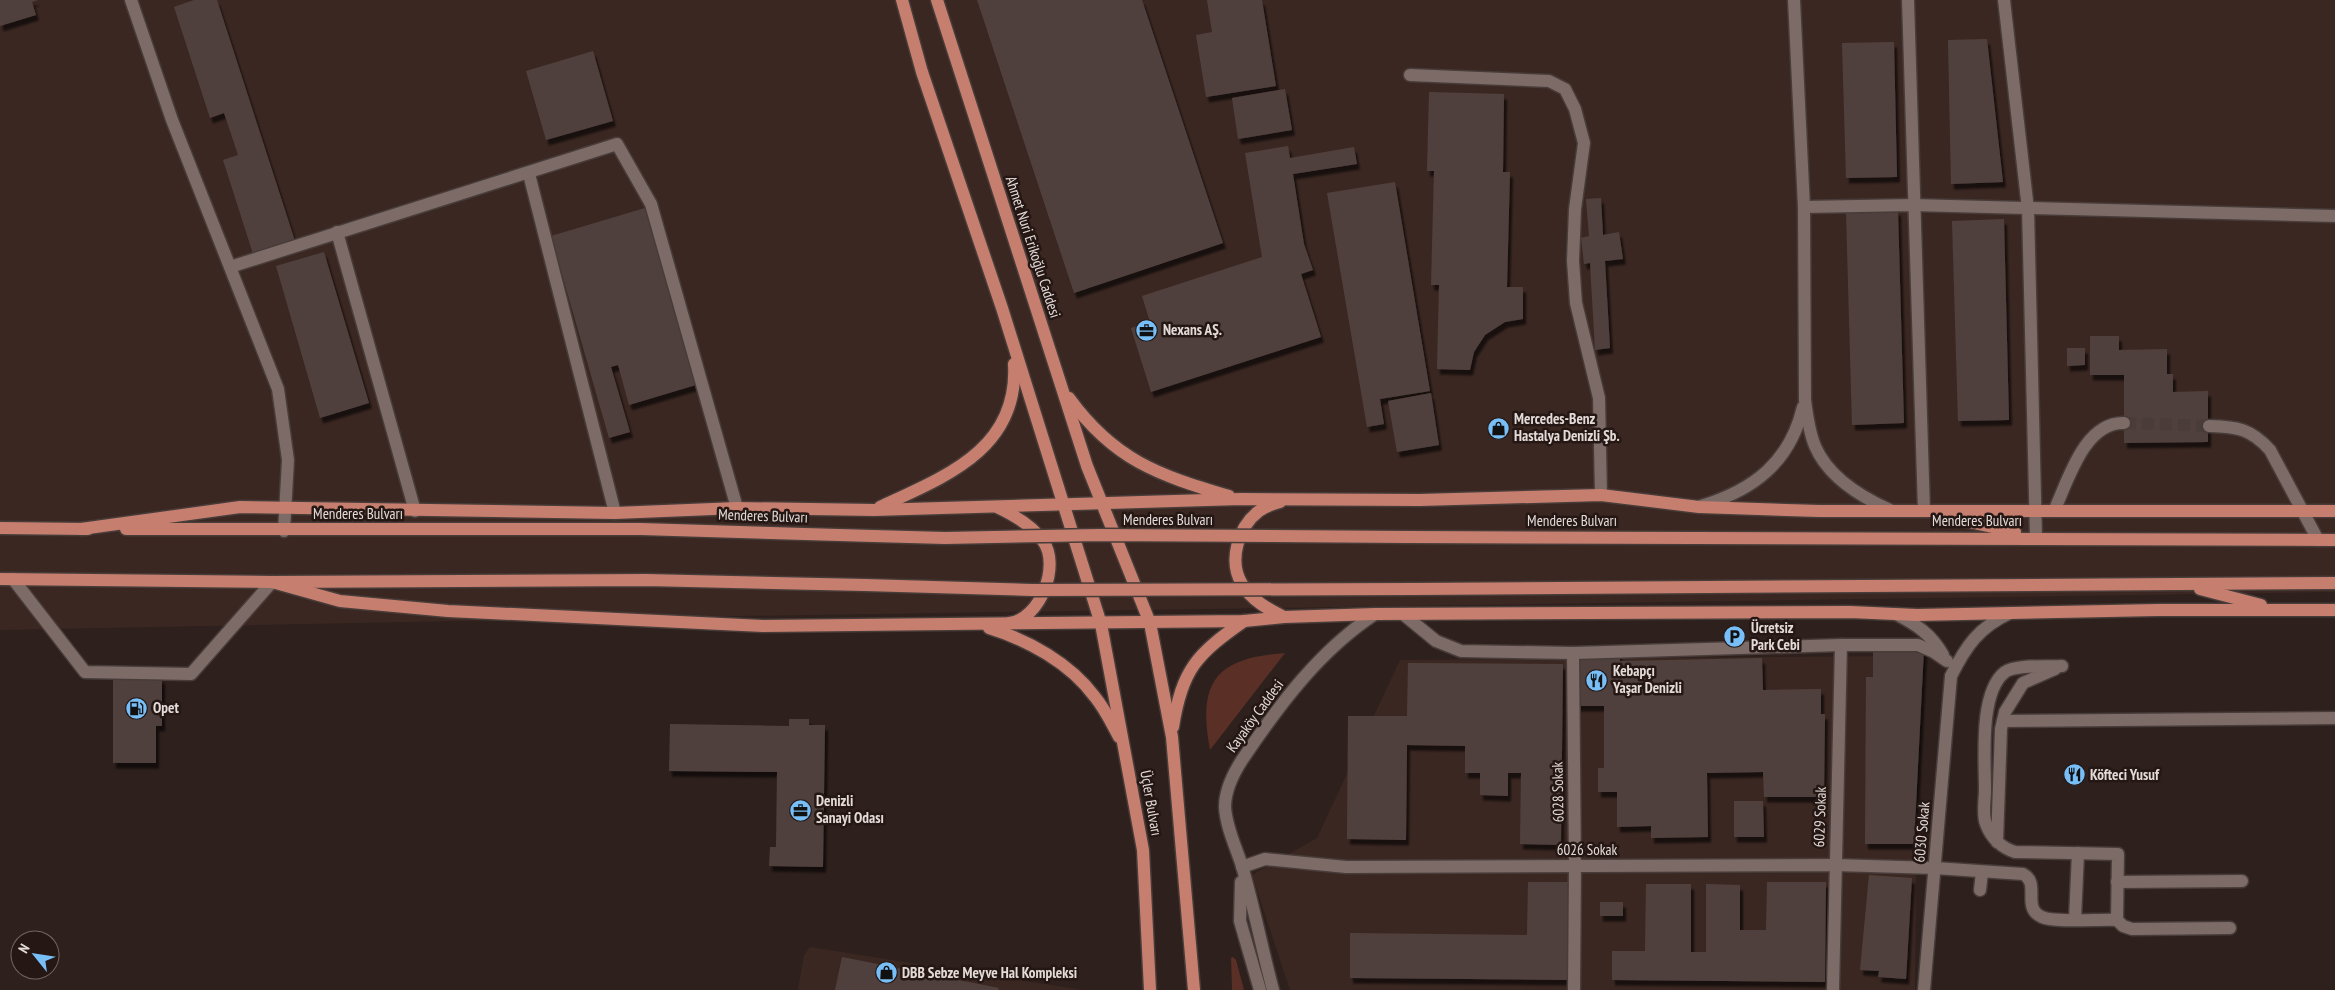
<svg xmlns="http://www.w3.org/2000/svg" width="2335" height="990" viewBox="0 0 2335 990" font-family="'PT Sans Narrow',sans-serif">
<defs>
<filter id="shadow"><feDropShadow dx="3" dy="5.5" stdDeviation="1" flood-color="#0009"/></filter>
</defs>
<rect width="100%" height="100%" fill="#2e201d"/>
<!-- built -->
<g fill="#3b2722">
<path d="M0,0H2335V592L605,618L0,630Z"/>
<path d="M1918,656L1915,990H1290L1252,875L1317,838L1400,660Z"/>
<path d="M810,947L1082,990H798L804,955Z"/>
</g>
<!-- green -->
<g fill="#592f26">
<path d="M1285,653L1210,750C1197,681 1216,658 1285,653Z"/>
<path d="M1233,957L1236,960L1244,990H1232L1231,958Z"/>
</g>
<!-- building -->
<g fill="#50413d" filter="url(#shadow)">
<path d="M0,0H38L32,2L36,15L0,26Z"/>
<path d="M194,0H217L295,241L253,254L223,160L238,155L224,113L210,118L174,7Z"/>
<path d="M977,0H1142L1223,243L1074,293Z"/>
<path d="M1207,0H1262L1276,86L1206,97L1196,35L1212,32Z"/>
<path d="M1987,39L2003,182L1951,184L1948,40Z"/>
<path d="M1894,42L1897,177L1846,178L1842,43Z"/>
<path d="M593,51L613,121L546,140L526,71Z"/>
<path d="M1285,89L1292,130L1238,139L1232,98Z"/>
<path d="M1429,92L1504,94L1503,172H1510L1507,287H1523V319L1505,322L1485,335L1474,352L1470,370L1437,369L1439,285H1431L1434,171H1427Z"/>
<path d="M1288,146L1290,158L1354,147L1357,164L1293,174L1304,244L1313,270L1301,274L1321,337L1151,392L1131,328L1150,322L1142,296L1262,257L1245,153Z"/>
<path d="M1395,182L1430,391L1380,399L1384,424L1367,427L1327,193Z"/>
<path d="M1601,198L1603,235L1619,232L1623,259L1605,261L1610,348L1595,350L1590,263L1584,264L1581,238L1589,236L1586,199Z"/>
<path d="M645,208L696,385L629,405L618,365L611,367L630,432L609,438L551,236Z"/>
<path d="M1898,210L1904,423L1852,425L1846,212Z"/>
<path d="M2004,219L2009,420L1958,421L1952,221Z"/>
<path d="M324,252L369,403L320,418L276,266Z"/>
<path d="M2090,336H2119V350L2167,349V374H2173V392L2208,391V442L2124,443V375H2090Z"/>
<path d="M2067,348H2085V365L2067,366Z"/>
<path d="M1431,393L1439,445L1397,452L1388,401Z"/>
<path d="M1873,649H1924L1914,844H1865L1866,677H1873Z"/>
<path d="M1619,652L1620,661L1762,658L1763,690L1821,689V714H1825L1824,797H1764L1763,772L1707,773L1708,837L1651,838V826L1617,827V792H1598V768H1604V706H1574L1573,653Z"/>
<path d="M1408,663L1563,664L1561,845L1520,844L1521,773H1508V796L1480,795V773H1465V746L1407,745L1406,840L1347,839L1348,716H1407Z"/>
<path d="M162,678V726H156V763H113V679Z"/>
<path d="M789,719H809V725H825L823,867L769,866L770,847H776L777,772L669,771L670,724L789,726Z"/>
<path d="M1734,801H1763L1764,837H1734Z"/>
<path d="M1869,875L1912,878L1906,979L1878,977L1879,971L1860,970Z"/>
<path d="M1528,882H1571L1569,980L1350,978V933L1527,935Z"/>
<path d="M1767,882H1826L1825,982L1612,980V951H1645L1646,884H1691V952H1706V884L1740,885V930H1766Z"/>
<rect x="1600" y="902" width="23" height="14"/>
<path d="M842,957L999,988L998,990H835Z"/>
</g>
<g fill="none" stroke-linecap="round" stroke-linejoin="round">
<!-- minor-tunnel -->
<path stroke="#493c39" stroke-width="12" stroke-dasharray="12 6" stroke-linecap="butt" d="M2124,423L2209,426"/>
<defs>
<g id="minor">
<path d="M131,0L172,120L278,389L288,460L284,531"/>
<path d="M1794,0L1804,207L1805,400C1807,415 1809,432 1815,446C1828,477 1861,497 1890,510"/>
<path d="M1908,0L1924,511"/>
<path d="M2004,0L2028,209L2036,537"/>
<path d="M1410,75L1549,81L1565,89L1575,109L1584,143L1575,209L1573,261L1576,303L1599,398L1601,495"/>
<path d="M529,174L615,513"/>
<path d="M1804,207L1913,205L2335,216"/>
<path d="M337,232L415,511"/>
<path d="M230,267L617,144L651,204L737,508"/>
<path d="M2209,426C2237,427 2250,428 2270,450L2318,540"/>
<path d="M1701,506C1754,490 1790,462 1803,407"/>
<path d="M2054,511C2068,481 2084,422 2124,423"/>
<path d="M13,579L85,672L191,674L272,582"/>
<path d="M1403,614L1436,641L1461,651L1573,653L1841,645H1918L1934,652L1947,661"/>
<path d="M1896,614C1917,625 1931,634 1943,655"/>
<path d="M1573,653L1575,866L1574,990"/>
<path d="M2003,721L2335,718"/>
<path d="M1997,842L2001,729L2005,712L2023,683L2055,669"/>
<path d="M1242,867L1265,859L1346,867L1835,865L1935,868L2023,874C2041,883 2021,908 2042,917C2055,923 2100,919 2117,920L2118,854L2015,852C2002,848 1991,838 1986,824C1982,815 1985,800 1985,790C1985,759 1979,692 2005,672C2016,664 2049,667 2062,666"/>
<path d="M1241,882L1240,921L1260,990"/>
<path d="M2117,882L2242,881"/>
<path d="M1980,890L1982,872"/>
<path d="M2075,919L2078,853"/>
<path d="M2117,920L2123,926L2132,929L2230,928"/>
<path d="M1273,990C1262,949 1254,907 1242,866C1236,847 1226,827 1225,807C1225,790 1233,774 1242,760C1279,705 1319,651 1375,614"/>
<path d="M1833,990L1841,645"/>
<path d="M1924,990L1951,676C1966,646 1979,627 2010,613"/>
</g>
<g id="major">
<path d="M902,0L922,72L1002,308L1101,624L1143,850L1150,990"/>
<path d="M937,0L1087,466L1150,623L1172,737L1194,990"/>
<path d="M1069,398C1114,460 1158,475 1229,496"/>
<path d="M1280,502C1273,504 1264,507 1259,511C1238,527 1228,561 1242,584C1251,600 1268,609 1284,617"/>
<path d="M880,507C944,477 1019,450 1014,364"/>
<path d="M997,507C1014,515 1032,525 1043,541C1061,565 1040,620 1009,623"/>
<path d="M1946,517L2015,532"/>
<path d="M0,528L88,529"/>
<path d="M81,529L240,507L615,513L737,508L874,510L1241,499L1420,500L1601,495L1699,507L1819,511H2335"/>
<path d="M126,529H641L873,536"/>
<path d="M1408,537L2335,540"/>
<path d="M0,579L272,582L646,580L865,585"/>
<path d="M272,582L340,601L448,611L763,626L1244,621L1284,617L1375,614L1850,612L1917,615L2158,610H2335"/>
<path d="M1413,589L2335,583"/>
<path d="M2200,589L2261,605"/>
<path d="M989,628C1028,640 1070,663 1095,697C1105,709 1112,724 1119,737"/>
<path d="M1173,727C1182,669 1197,654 1244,621"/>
</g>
</defs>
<!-- minor casing -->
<use href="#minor" stroke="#473c39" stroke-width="15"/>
<!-- major casing -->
<use href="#major" stroke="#473c39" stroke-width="15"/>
<!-- minor -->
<use href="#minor" stroke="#7c6b67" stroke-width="12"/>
<!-- major -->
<use href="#major" stroke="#c67e6e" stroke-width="12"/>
<defs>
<g id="major-bridge">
<path d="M873,536L945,538L1099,535L1408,537"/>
<path d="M865,585L1032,590L1413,589"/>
</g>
</defs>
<!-- major-bridge casing -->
<use href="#major-bridge" stroke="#473c39" stroke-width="15" stroke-linecap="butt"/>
<!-- major-bridge -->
<use href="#major-bridge" stroke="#c67e6e" stroke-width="12"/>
</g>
<!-- icons -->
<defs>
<symbol id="office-disc" viewBox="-11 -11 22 22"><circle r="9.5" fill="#78bff8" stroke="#241714"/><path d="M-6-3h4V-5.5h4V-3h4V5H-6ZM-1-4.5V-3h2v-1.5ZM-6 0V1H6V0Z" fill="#111"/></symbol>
<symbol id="shop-disc" viewBox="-11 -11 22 22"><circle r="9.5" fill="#78bff8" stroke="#241714"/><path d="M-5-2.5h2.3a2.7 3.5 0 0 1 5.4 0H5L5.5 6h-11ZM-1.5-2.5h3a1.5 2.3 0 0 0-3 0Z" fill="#111"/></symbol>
<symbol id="parking-disc" viewBox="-11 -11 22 22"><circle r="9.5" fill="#78bff8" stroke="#241714"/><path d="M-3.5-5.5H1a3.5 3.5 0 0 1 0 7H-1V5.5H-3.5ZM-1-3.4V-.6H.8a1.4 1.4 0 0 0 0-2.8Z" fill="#111"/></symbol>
<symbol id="restaurant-disc" viewBox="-11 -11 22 22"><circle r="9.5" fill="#78bff8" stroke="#241714"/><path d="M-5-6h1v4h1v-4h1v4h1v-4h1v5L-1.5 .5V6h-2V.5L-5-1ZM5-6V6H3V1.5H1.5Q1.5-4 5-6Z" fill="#111"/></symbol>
<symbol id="fuel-disc" viewBox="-11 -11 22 22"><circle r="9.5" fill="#78bff8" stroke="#241714"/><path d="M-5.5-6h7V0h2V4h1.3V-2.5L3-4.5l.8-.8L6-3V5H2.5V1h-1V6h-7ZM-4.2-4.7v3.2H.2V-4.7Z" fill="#111"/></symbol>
</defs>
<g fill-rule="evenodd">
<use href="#office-disc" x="1134" y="318" width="25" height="25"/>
<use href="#shop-disc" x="1486" y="416" width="25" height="25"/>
<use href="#parking-disc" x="1722" y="624" width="25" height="25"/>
<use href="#restaurant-disc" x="1584" y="668" width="25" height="25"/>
<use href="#fuel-disc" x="124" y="696" width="25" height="25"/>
<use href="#restaurant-disc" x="2062" y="762" width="25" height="25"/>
<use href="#office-disc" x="788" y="798" width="25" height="25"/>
<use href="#shop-disc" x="874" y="960" width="25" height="25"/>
</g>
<g text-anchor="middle" stroke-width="5" stroke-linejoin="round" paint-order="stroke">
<!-- street labels -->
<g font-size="15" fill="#e4dbd8" stroke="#241714">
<text transform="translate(1033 247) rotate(72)" y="5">Ahmet Nuri Erikoğlu Caddesi</text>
<text x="358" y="519">Menderes Bulvarı</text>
<text transform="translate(763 516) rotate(2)" y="5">Menderes Bulvarı</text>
<text x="1168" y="525">Menderes Bulvarı</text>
<text x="1572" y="526">Menderes Bulvarı</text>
<text x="1977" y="526">Menderes Bulvarı</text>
<text transform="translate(1255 716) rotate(-54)" y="5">Kayaköy Caddesi</text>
<text transform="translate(1558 792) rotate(-91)" y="5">6028 Sokak</text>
<text transform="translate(1151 803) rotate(80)" y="5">Üçler Bulvarı</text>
<text transform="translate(1820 817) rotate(-88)" y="5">6029 Sokak</text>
<text transform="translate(1922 832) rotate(-85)" y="5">6030 Sokak</text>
<text x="1587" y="855">6026 Sokak</text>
</g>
<!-- poi labels -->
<g font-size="15" font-weight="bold" fill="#e4dbd8" stroke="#241714" text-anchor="start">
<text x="1163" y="335">Nexans AŞ.</text>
<text x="1514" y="424">Mercedes-Benz<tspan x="1514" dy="17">Hastalya Denizli Şb.</tspan></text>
<text x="1751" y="633">Ücretsiz<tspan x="1751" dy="17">Park Cebi</tspan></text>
<text x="1613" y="676">Kebapçı<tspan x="1613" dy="17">Yaşar Denizli</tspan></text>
<text x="153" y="713">Opet</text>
<text x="2090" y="780">Köfteci Yusuf</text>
<text x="816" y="806">Denizli<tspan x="816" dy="17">Sanayi Odası</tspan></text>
<text x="902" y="978">DBB Sebze Meyve Hal Kompleksi</text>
</g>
</g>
<!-- north arrow -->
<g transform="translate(35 955) rotate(300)"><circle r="24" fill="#241714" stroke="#716562"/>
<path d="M0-4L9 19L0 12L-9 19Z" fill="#78bff8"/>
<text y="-8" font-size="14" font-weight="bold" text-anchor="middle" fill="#e4dbd8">N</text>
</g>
</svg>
